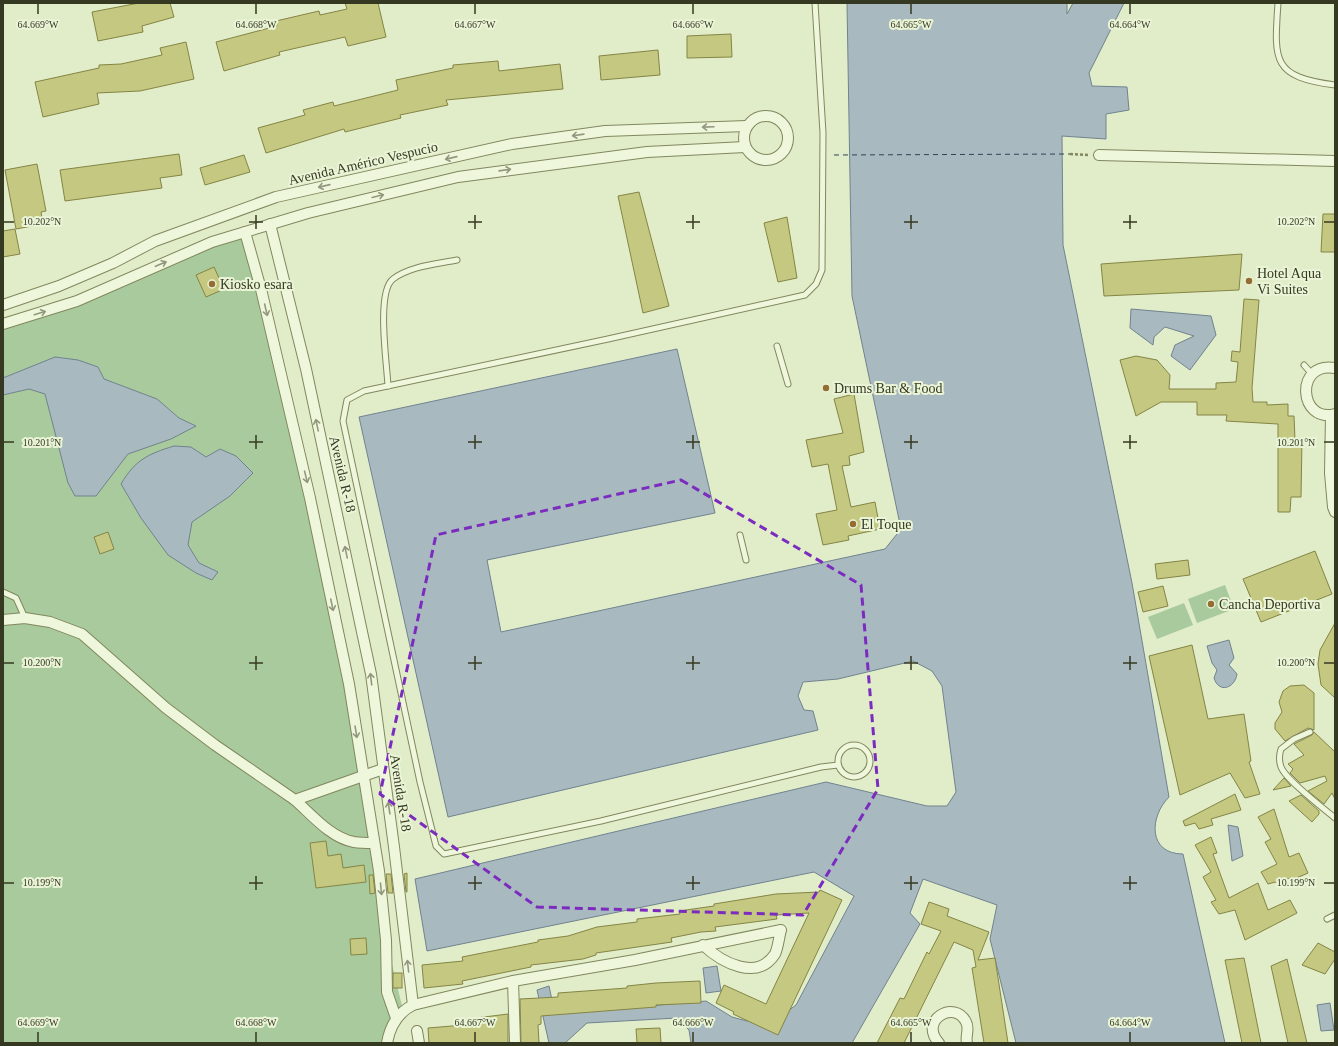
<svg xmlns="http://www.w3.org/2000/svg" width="1338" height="1046" viewBox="0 0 1338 1046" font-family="'Times New Roman',serif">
<rect width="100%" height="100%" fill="#e1ecc8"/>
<!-- green -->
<g fill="#a8ca9c">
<path d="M245,232L349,684L386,940L403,1010L387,1043H3V324Z"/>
<path d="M1225,585L1234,609L1197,623L1188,599Z"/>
<path d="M1184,603L1193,625L1157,639L1148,617Z"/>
</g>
<!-- water -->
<g fill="#a9b9c0" stroke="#70838f">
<path d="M847,3H1067V14L1073,3H1124L1089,73L1092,86L1127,87L1129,110L1106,114V139L1062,136L1063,245L1132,583L1169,797C1149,817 1148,854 1183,854L1225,1043H1016L990,939L997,905L923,879L910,913L920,924L852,1043H691L689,1030L677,1018L587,1023L565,1043H549L537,990L549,986L555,1014L706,1001L732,1017L747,1021L777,1019L796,1005L854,896L814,872L427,951L415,879L826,782L927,806H947L956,792L942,686L932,671L913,661L838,679L803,682L798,696L804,710L813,711L818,730L448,817L359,417L677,349L715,513L487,560L501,632L885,549L901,529L852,296Z"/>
<path d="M1131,309L1211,316L1216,335L1190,370L1171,356L1175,345L1194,336L1165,327L1154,337L1153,345L1130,328Z"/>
<path d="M55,357L78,360L98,367L104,379L157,399L179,418L196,426L171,439L128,454L96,496H75L68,483L45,394L29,389L3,395V378Z"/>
<path d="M174,446L191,447L206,457L220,449L236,456L253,473L230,496L192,522L188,545L199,563L218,572L212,580L196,573L168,555L141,518L121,484C135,460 148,454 174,446Z"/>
<path d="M1229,640L1234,658L1229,665L1237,674C1235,688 1219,694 1214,678L1217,670L1212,663L1207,646Z"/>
<path d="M1228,825L1238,827L1243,856L1232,861Z"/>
<path d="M717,966L721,991L706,993L703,968Z"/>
<path d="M1330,1003L1334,1030L1321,1031L1317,1005Z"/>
</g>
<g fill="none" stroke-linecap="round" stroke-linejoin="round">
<!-- ferry -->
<path stroke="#314257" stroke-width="1" stroke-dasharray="5 4" stroke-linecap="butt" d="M834,155L1070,154"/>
</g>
<!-- building -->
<g fill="#c5c880" stroke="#848545">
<path d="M139,3H170L174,17L142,26L143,32L98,41L92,12Z"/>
<path d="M345,3H378L386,37L348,46L345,37L279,52L280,55L224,71L216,42L277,26L276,21L319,11L320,15L347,9Z"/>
<path d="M731,34L732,57L687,58V36Z"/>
<path d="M186,42L194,79L140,91L97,93L99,104L43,117L35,82L99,68V65L121,64L162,55L160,48Z"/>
<path d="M658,50L660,75L601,80L599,56Z"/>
<path d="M498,61L499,71L560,64L563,89L446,100L448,105L400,115L401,118L345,132L344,129L266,153L258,128L305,115L303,110L333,102L334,106L398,90L396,80L453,68V65Z"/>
<path d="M179,154L182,175L160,178L162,188L65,201L60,170Z"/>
<path d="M244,155L250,172L205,185L200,168Z"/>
<path d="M37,164L46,211L41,212L43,224L16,229L5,170Z"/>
<path d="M639,192L669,306L643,313L618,196Z"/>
<path d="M1323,214H1335V252H1321Z"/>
<path d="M787,217L797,278L778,282L764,223Z"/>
<path d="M15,229L20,254L3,257V231Z"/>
<path d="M1242,254L1239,290L1104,296L1101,264Z"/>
<path d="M214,267L224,289L206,297L196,275Z"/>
<path d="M1244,299L1259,300L1252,388L1253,402H1267V405L1288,404V416H1294L1295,440H1302L1301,497H1291L1290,512H1278V424L1226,421L1227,415H1197V402H1161L1136,416L1120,360L1136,356L1157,360L1170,375L1169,389H1216V383L1236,382L1238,362L1231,361L1232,351L1240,352Z"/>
<path d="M854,394L864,452L849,456L850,465L842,466L851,507L875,502L880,529L848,536L849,540L823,545L816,514L837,510L828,464L812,467L806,440L843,433L834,399Z"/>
<path d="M108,532L114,549L100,554L94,537Z"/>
<path d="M1315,551L1332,594L1261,622L1243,579Z"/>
<path d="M1188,560L1190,575L1157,579L1155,564Z"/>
<path d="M1163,586L1168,606L1143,612L1138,592Z"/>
<path d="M1335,623V698L1321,685L1318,664L1320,650Z"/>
<path d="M1192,645L1208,719L1244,714L1251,761L1249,762L1260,794L1245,798L1230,773L1180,795L1149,656Z"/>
<path d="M1304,685L1314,693V730L1308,728L1285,741L1275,729V723L1282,712L1279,702L1283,691L1290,686Z"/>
<path d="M1314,732L1335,752V799L1332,793L1324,804L1308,791L1327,781L1325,776L1300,783L1290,773L1293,769L1288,764L1304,755L1294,744L1312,735Z"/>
<path d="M1284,778L1291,786L1273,790Z"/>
<path d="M1235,794L1241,810L1211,819L1213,825L1199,829L1195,823L1185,826L1183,821Z"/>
<path d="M1301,795L1319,811V814L1312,822L1289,801Z"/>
<path d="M1274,809L1289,857L1299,853L1308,873L1292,880L1291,878L1268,884L1261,872L1277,864L1265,842L1271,839L1258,817Z"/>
<path d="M1211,837L1217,853L1213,854L1229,898L1258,883L1268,910L1290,900L1297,913L1245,940L1235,910L1219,914L1211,902L1216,900L1203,877L1211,872L1195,845Z"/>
<path d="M326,841L328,856L341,854L343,868L364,865L366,882L316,888L310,843Z"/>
<path d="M407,873V892H406L404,874Z"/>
<path d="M386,874H391L393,893H388Z"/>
<path d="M369,875H373L375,893L370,894Z"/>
<path d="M820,890L842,900L778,1035L733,1014L734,1012L716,1003L724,985L766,1004L809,913L776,915L777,919L715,927L716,931L701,932L671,938L672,942L596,953V955L583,959L531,965V967L462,981L463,984L424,988L422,965L463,961L462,957L538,942V940L568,936L597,927L637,922V919L680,914L679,911L714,906V904L776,894L819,892Z"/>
<path d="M929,902L949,909L947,916L989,932L978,960L995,958L1008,1043H984L972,968L976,967L973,950L954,942L904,1043H877L900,998L904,999L927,952L929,954L941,931L921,924Z"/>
<path d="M366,938L367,954L351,955L350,939Z"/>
<path d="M1318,943L1335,952V959L1325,974L1302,965Z"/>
<path d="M1244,958L1261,1043H1242L1225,960Z"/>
<path d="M1287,959L1294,989L1307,1043H1288L1271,966Z"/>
<rect x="393" y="973" width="9" height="15"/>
<path d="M700,981L701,1003L656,1005V1007L541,1016V1024L538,1025L539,1043H521L520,999L558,997V993L627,988V986L656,983Z"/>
<path d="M508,1014V1043H429L428,1028L476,1024V1018Z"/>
<path d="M660,1028L661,1043H637L636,1029Z"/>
</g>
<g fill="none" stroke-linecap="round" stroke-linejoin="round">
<defs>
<g id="lane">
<path d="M815,3L823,133L822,270L816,284L805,295L608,339L364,391L347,400L343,421L420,782L436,846L444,854L601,821L821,767L838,765"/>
<path d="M1278,3C1274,61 1272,77 1335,85"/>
<path d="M777,346L788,384"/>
<path d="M1304,365L1312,374"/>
<path d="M388,386C387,364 376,292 393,279C410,266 437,264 457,260"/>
<path d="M740,535L746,560"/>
<path d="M3,592L16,598L25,618"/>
<path d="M1310,732L1294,739L1281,749C1279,755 1279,761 1281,767C1286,780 1323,808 1335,818"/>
<circle cx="854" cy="761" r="16"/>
<path d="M1327,919L1335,915"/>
</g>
<g id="street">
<circle cx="766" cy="138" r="22"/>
<path d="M1099,155L1335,161"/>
<path d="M270,224L306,369L371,674L394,847L413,1005"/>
<path d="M245,232L261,289L310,498L349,684L379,871L386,940L387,992L396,1018"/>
<path d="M3,305L59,286L113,263L155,241L276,197L512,144L605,131L747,126"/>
<path d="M3,324L77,301L212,242L308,213L458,177L647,152L745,147"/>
<path d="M1335,368C1294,361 1299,424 1335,414"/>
<path d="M1331,415L1330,473L1333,507L1335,512"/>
<path d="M3,620L25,618L50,622L82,634L166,708L215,745L295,800L383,769"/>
<path d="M295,800C312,815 331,838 354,842C361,843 367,843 373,843"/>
<path d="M513,981L515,1043"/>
<path d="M417,1031L419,1043"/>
<path d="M387,1043C390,1026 397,1013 413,1005L513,981L635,960L781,930C779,937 778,948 775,954C757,982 721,962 703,945"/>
<path d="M939,1043C918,1020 955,999 966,1022C970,1029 965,1036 967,1043"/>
</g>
</defs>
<!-- lane casing -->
<use href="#lane" stroke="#81875e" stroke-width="7"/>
<!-- street casing -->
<use href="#street" stroke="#81875e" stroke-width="12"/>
<!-- path -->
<path stroke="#81875e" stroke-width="2.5" stroke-dasharray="3 2" stroke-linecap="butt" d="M1070,154L1089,155"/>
<!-- lane -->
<use href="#lane" stroke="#eef7db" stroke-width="5"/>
<!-- street -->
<use href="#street" stroke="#eef7db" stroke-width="10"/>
</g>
<!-- one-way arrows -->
<defs><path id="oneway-shaft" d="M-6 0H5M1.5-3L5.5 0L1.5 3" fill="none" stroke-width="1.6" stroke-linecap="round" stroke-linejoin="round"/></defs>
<g stroke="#92987e">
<use href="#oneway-shaft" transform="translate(708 127) rotate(178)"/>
<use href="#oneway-shaft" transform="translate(578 135) rotate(172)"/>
<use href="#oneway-shaft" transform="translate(451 158) rotate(167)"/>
<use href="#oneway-shaft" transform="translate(505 170) rotate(-8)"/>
<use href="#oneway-shaft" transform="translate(324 186) rotate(167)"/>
<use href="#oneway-shaft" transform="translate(378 196) rotate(-14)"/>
<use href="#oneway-shaft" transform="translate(161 264) rotate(-23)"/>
<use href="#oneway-shaft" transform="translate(266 310) rotate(77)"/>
<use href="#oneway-shaft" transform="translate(40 313) rotate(-17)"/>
<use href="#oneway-shaft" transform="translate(317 425) rotate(-102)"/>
<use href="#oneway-shaft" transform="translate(306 477) rotate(76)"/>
<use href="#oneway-shaft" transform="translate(346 552) rotate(-102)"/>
<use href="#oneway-shaft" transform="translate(332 605) rotate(78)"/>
<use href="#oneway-shaft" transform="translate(371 679) rotate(-97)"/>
<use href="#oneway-shaft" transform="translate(356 732) rotate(81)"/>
<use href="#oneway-shaft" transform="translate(389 808) rotate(-99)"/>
<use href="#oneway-shaft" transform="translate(381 889) rotate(85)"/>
<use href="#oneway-shaft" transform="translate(408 966) rotate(-96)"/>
</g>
<!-- marked area -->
<path fill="none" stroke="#7b2cbf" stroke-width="3" stroke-dasharray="8 5" stroke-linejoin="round" d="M681,480L861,585L878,789L803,915L537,907L380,794L436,535Z"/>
<!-- ticks -->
<path fill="none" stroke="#363921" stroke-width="1.5" d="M38,4V14M256,4V14M475,4V14M693,4V14M911,4V14M1130,4V14M256,215V229M475,215V229M693,215V229M911,215V229M1130,215V229M4,222H14M249,222H263M468,222H482M686,222H700M904,222H918M1123,222H1137M1324,222H1334M256,435V449M475,435V449M693,435V449M911,435V449M1130,435V449M4,442H14M249,442H263M468,442H482M686,442H700M904,442H918M1123,442H1137M1324,442H1334M256,656V670M475,656V670M693,656V670M911,656V670M1130,656V670M4,663H14M249,663H263M468,663H482M686,663H700M904,663H918M1123,663H1137M1324,663H1334M256,876V890M475,876V890M693,876V890M911,876V890M1130,876V890M4,883H14M249,883H263M468,883H482M686,883H700M904,883H918M1123,883H1137M1324,883H1334M38,1032V1042M256,1032V1042M475,1032V1042M693,1032V1042M911,1032V1042M1130,1032V1042"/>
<!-- markers -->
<g fill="#936d31" stroke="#eaf4d7" stroke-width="1.5">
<circle cx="1249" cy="281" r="4"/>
<circle cx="212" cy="284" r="4"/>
<circle cx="826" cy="388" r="4"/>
<circle cx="853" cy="524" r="4"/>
<circle cx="1211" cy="604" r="4"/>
</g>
<g text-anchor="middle" stroke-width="4" stroke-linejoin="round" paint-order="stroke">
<!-- street labels -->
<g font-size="14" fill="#363921" stroke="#eaf4d7">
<text transform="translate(363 163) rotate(-13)" y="5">Avenida Américo Vespucio</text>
<text transform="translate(343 474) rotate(77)" y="5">Avenida R-18</text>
<text transform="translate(401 793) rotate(81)" y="5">Avenida R-18</text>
</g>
<!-- poi labels -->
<g font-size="14" fill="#363921" stroke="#eaf4d7" text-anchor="start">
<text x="1257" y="278">Hotel Aqua<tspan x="1257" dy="16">Vi Suites</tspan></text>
<text x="220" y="289">Kiosko esara</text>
<text x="834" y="393">Drums Bar &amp; Food</text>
<text x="861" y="529">El Toque</text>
<text x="1219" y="609">Cancha Deportiva</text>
</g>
</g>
<g font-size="10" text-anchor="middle" fill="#363921" stroke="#eaf4d7" stroke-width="4" stroke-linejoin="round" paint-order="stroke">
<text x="38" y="28">64.669°W</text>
<text x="256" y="28">64.668°W</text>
<text x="475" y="28">64.667°W</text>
<text x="693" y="28">64.666°W</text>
<text x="911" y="28">64.665°W</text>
<text x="1130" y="28">64.664°W</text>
<text x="42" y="225">10.202°N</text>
<text x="1296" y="225">10.202°N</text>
<text x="42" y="446">10.201°N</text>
<text x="1296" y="446">10.201°N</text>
<text x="42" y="666">10.200°N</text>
<text x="1296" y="666">10.200°N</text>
<text x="42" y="886">10.199°N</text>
<text x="1296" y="886">10.199°N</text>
<text x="38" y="1026">64.669°W</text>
<text x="256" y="1026">64.668°W</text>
<text x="475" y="1026">64.667°W</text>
<text x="693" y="1026">64.666°W</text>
<text x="911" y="1026">64.665°W</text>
<text x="1130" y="1026">64.664°W</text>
</g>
<!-- border -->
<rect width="1338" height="1046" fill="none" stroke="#363921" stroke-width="8"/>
</svg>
